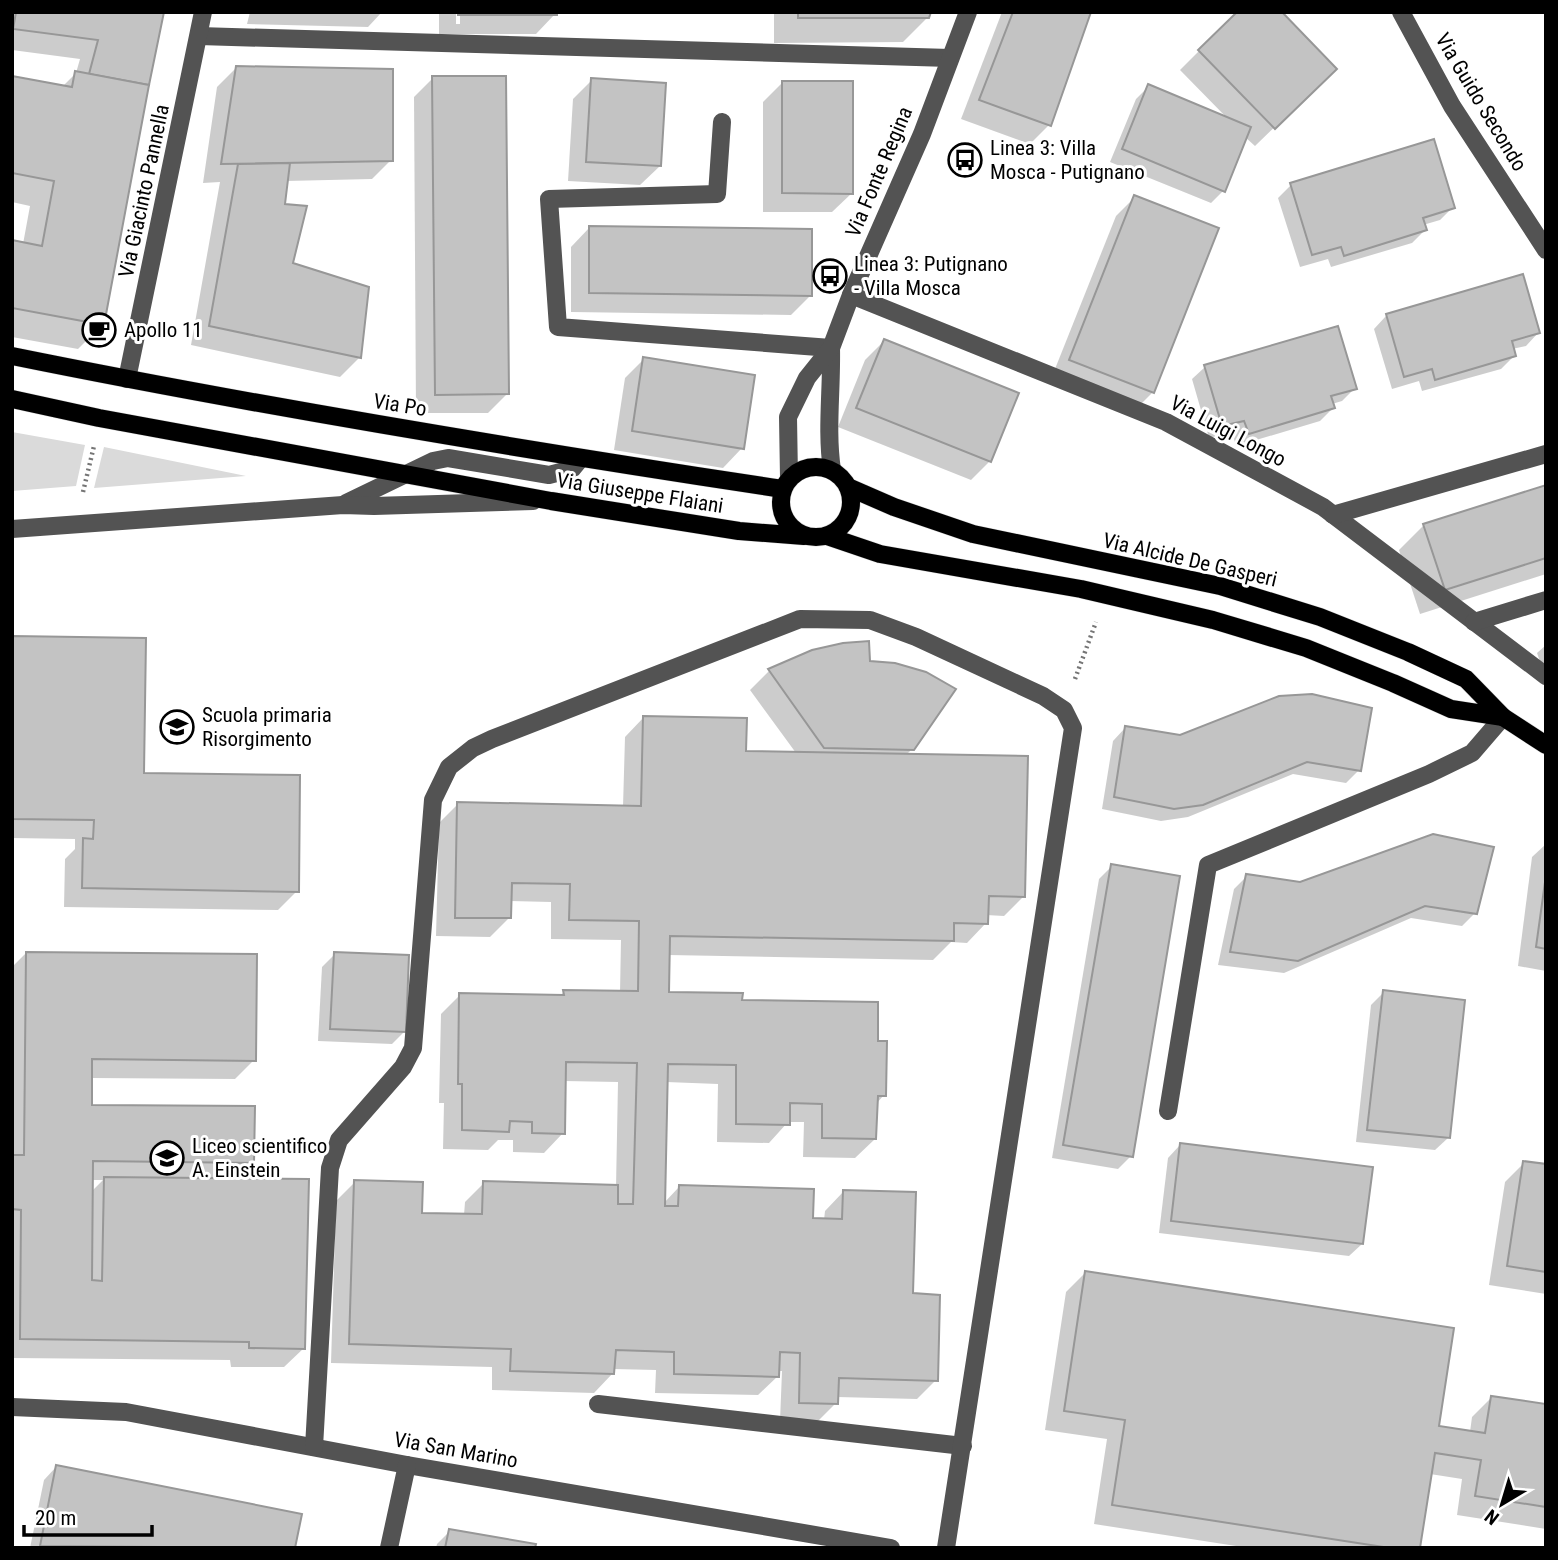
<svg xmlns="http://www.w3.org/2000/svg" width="1558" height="1560" viewBox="0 0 1558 1560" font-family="'Roboto Condensed',sans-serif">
<rect width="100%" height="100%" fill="#fff"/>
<!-- green -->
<g fill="#dadada">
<path d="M12,432L85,445L76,486L12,491Z"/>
<path d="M104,447L246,476L94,488Z"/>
</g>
<!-- shadow -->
<g fill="#0003" fill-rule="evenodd">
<path d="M12,12H162L103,324L78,349L12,337V242L23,244L30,206L12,202V78L62,87L76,73L80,59L12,50Z"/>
<path d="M250,12H382L368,27L247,24Z"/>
<path d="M439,12H456V24H460V12L555,14L536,34H439Z"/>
<path d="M774,12H930L928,17L903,42L774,43Z"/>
<path d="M1002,12H1089L1049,125L1030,144L961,119Z"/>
<path d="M1199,51L1315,88L1255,146L1245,137L1223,191L1211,203L1110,162L1136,99L1149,86L1228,119L1180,70Z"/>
<path d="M236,68L391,160L372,179L286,181L283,206L291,264L359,358L340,377L191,345L220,182L203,183L217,87Z"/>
<path d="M433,78L507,394L488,413H416L414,97Z"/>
<path d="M592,80L660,166L640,185L568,181L573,99Z"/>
<path d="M783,82L852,193L832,212H763V102Z"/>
<path d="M1291,185L1453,207L1440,220L1423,225L1425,230L1412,243L1331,267L1328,259L1300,267L1278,198Z"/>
<path d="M1135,197L1153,392L1134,411L1051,379L1116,216Z"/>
<path d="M590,227L810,296L791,315L571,312V247Z"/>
<path d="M1522,277L1538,333L1526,346L1512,349L1514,356L1501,369L1422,391L1419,381L1392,389L1374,329L1386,316Z"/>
<path d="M884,341L990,461L971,480L838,427L865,360Z"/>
<path d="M644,359L742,448L723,468L614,450L625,378Z"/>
<path d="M1205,367L1355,388L1342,401L1332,404L1333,408L1320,421L1236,446L1232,432L1209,438L1192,379Z"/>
<path d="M1546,487V574L1420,614L1399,550L1424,525Z"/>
<path d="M12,637L142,775L297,891L278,910L64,907L65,859L75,849V839L12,838Z"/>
<path d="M1546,645V679L1537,653Z"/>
<path d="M813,652L868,663L913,748L906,755L1024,896L1004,916L986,915V923L967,943L951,942L933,960L668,955L667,993L741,1002L876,1043L884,1095L876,1104L875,1139L855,1158L803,1157L804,1122H788L769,1143L717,1142L718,1084L666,1082L663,1204L679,1187L812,1220H824L825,1211L844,1191L911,1295L936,1380L917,1399L837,1397L836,1403L817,1422L780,1421L782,1371H778V1376L758,1395L655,1393L656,1370L613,1369V1373L594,1393L492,1390V1367L331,1363L336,1201L355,1182L421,1214L464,1215L465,1202L484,1183L616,1187L618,1082L564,1081L563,1133L544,1153L513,1152V1140H498L488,1150L443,1149L444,1103H439L441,1014L460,995L560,996L564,992H620L621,940L551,939V902L510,901L509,918L490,937L436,936L439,823L458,804L623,807L625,737L644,717L745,752L796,753L750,690L769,671Z"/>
<path d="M1125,728L1359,770L1346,783L1293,774L1188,817L1161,821L1102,809L1113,741Z"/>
<path d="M1546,844V971L1518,966L1532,857Z"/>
<path d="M1112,866L1131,1156L1118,1169L1052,1158L1099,879Z"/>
<path d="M1247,876L1475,913L1462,926L1411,918L1284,973L1218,965L1234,889Z"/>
<path d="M26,953L254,1060L235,1079L91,1078V1107L252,1162L234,1180L304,1348L284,1367H231L230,1360L12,1358V967ZM92,1180H103L91,1192Z"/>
<path d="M335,954L404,1032L392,1044L318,1041L322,967Z"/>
<path d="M1384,992L1448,1138L1435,1150L1356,1142L1371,1005Z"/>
<path d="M1180,1145L1362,1244L1349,1256L1159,1233L1168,1158Z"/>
<path d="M1524,1163L1546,1166V1294L1489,1285L1505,1182Z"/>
<path d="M1085,1273L1437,1427L1470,1432L1472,1417L1491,1398L1546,1406V1529L1457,1515L1462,1479L1430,1474L1418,1548H1249L1094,1524L1107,1439L1045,1430L1066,1292Z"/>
<path d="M56,1467L294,1548H30L44,1480Z"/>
<path d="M450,1531L534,1548H436L437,1544Z"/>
</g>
<!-- building -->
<g fill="#c3c3c3" stroke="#979797" stroke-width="2">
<path d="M16,12H164L149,85L89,74L98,40L13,29Z"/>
<rect x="458" y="12" width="99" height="3"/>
<path d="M798,12H931L929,18H798Z"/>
<path d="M1013,12H1091L1051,126L979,100Z"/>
<path d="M1237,12H1282L1337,69L1275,129L1198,50Z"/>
<path d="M236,66L393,69V161L221,164Z"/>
<path d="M75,71L149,85L104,325L12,308V240L42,246L54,181L12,173V76L72,87Z"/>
<path d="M432,76H506L509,394L435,395Z"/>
<path d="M591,78L666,83L661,166L586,162Z"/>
<path d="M782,81H853V194L782,193Z"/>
<path d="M1148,84L1251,127L1225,192L1122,149Z"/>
<path d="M1434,139L1455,208L1423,218L1427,230L1344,256L1341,247L1312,255L1290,183Z"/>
<path d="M290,163L285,204L307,206L293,263L369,287L361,358L209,326L238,164Z"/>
<path d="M1134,195L1219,228L1154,393L1069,360Z"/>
<path d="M589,226L812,229V296L589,293Z"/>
<path d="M1523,274L1540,333L1512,341L1516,356L1435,380L1432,369L1404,377L1386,314Z"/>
<path d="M1338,326L1357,389L1331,396L1335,408L1249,434L1244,421L1222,426L1204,365Z"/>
<path d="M884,339L1019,393L991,462L856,408Z"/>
<path d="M643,357L755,375L744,449L632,431Z"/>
<path d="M1546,485V558L1445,590L1423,524Z"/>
<path d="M12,636L146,638L144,773L300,775L299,892L82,888L83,838L93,839L94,820L12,819Z"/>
<path d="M869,641L870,661L895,663L926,672L956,689L914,750L824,748L768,669L812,650L843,643Z"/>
<path d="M1312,694L1372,708L1361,771L1307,762L1203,805L1174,809L1114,797L1125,726L1180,735L1279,696Z"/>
<path d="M643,716L747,718L746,751L1028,756L1025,897L989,896L988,924L954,923V941L670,936L669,992L743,993L742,1000L878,1002V1041H887L886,1096H878L876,1139L822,1138V1104L790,1103V1125L736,1124V1065L668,1064L665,1206H678L679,1185L814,1189L813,1218L842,1219L843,1190L916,1192L913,1293L940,1295L938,1381L839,1378L838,1404L799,1403L800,1353L780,1352L779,1377L674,1374V1352L616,1350L614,1374L510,1371L511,1349L349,1344L354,1180L423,1182L422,1213L482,1214L483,1181L618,1185V1204H633L637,1063L566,1062L565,1134L532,1133V1122L510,1121L509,1132L462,1130V1084H458L459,993L564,995L563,990L638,991L639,921L569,920L570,884L512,883L511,918H455L457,802L641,806Z"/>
<path d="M1433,834L1494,847L1477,914L1425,906L1298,961L1230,952L1246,874L1300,882Z"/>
<path d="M1111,864L1180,876L1133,1157L1063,1145Z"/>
<path d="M1546,875V949L1536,947Z"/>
<path d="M26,952L257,954L256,1061L92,1059V1105L255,1106L254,1163L93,1161L92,1280L102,1281L104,1177L309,1179L305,1349L249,1348V1342L20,1339L21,1210L12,1209V1155H24Z"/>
<path d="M334,952L409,955L406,1032L330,1029Z"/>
<path d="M1383,990L1465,1000L1450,1138L1367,1130Z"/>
<path d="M1180,1143L1373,1167L1363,1244L1171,1221Z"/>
<path d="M1523,1161L1546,1164V1272L1507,1266Z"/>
<path d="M1085,1271L1454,1328L1439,1426L1485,1433L1491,1396L1546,1404V1507L1475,1496L1481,1460L1435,1453L1420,1548H1390L1112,1505L1125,1420L1064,1411Z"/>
<path d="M56,1465L302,1514L295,1548L40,1546Z"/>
<path d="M449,1529L536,1544L535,1548H445Z"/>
</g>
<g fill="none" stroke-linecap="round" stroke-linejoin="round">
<defs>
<g id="major">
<path d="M12,356C268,408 525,450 783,489"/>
<path d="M12,399L99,418L551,501L739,531L804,536"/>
<circle cx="816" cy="502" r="35"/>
<path d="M848,487L894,507L973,534L1220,586L1320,617L1408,652L1466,679L1503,717L1546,745"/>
<path d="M827,536L880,554L1081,589L1213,620L1306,648L1393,683L1451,709L1503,717"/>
</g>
</defs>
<!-- major casing -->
<use href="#major" stroke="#dbdbdb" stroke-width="19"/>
<!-- path -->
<g stroke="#757575" stroke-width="4.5" stroke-dasharray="2 3.5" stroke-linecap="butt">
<path d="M83,492L94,446"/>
<path d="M1075,679L1096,622"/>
</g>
<!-- minor -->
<g stroke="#535353" stroke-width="18">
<path d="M1401,12L1452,106L1546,250"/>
<path d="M199,36L950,58"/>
<path d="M722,122L717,194L549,199L558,327L831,348"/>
<path d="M851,295L1166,422L1323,507L1546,676"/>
<path d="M831,348C832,389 826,430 832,470"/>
<path d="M127,379L203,12"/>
<path d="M789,478L788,417L807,378L831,348L851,295L922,134L968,12"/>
<path d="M346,503L433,461L448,458L549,475L572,469L581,458"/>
<path d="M1333,515L1546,454"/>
<path d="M12,529L343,505L374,506L533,501"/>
<path d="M1474,622L1546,600"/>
<path d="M1168,1111L1208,865L1429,774L1472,753L1503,717"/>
<path d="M598,1404L963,1446"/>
<path d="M12,1407L126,1412L407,1465L891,1548"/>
<path d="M314,1447L330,1168L339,1140L403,1067L413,1048L433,800L449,767L473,748L492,739L800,619L870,620L916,637L1043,696L1064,710L1073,728L946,1548"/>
<path d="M389,1548L407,1465"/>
</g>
<!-- major -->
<use href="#major" stroke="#000" stroke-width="18"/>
</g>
<!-- icons -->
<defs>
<symbol id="bus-ring" viewBox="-11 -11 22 22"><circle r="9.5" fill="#fff" stroke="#000" stroke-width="1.5"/><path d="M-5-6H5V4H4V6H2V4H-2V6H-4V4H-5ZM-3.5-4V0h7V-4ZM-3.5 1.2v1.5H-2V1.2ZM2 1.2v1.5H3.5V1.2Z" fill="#000"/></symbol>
<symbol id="cafe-ring" viewBox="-11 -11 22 22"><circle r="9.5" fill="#fff" stroke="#000" stroke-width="1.5"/><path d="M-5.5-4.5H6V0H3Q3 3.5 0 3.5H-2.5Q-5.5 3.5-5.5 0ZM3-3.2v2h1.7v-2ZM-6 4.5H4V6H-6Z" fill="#000"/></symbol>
<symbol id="school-ring" viewBox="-11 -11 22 22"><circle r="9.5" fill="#fff" stroke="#000" stroke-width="1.5"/><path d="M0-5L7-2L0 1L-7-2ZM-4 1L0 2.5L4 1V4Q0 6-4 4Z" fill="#000"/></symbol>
</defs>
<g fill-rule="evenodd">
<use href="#bus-ring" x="946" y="141" width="38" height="38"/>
<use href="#bus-ring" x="811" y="257" width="38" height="38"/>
<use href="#cafe-ring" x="80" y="311" width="38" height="38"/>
<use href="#school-ring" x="158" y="708" width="38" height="38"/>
<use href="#school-ring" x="148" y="1139" width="38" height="38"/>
</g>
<g text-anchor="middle" stroke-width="6" stroke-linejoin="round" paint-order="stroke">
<!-- street labels -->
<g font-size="21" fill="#000" stroke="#fff">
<text transform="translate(1481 102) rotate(59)" y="7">Via Guido Secondo</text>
<text transform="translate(879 172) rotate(-67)" y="7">Via Fonte Regina</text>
<text transform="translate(144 191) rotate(-78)" y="7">Via Giacinto Pannella</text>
<text transform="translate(400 405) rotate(9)" y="7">Via Po</text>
<text transform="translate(1228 431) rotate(28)" y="7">Via Luigi Longo</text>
<text transform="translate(640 493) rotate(9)" y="7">Via Giuseppe Flaiani</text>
<text transform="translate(1190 560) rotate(13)" y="7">Via Alcide De Gasperi</text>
<text transform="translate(456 1450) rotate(10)" y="7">Via San Marino</text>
</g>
<!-- poi labels -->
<g font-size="21" fill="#000" stroke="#fff" text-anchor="start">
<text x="990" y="155">Linea 3: Villa<tspan x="990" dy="24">Mosca - Putignano</tspan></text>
<text x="854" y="271">Linea 3: Putignano<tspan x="854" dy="24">- Villa Mosca</tspan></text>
<text x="124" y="337">Apollo 11</text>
<text x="202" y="722">Scuola primaria<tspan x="202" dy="24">Risorgimento</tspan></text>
<text x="192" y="1153">Liceo scientifico<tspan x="192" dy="24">A. Einstein</tspan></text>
</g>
</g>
<!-- border -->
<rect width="1558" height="1560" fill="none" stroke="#000000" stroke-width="28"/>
<!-- north arrow -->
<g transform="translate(1502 1504) rotate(218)" stroke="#ffffff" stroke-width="5" paint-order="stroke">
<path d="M0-5L12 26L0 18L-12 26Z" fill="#000000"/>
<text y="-10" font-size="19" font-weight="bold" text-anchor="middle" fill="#000000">N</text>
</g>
<!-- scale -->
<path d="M24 1525v10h128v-10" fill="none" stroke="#000000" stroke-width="3.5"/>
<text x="35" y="1525" font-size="21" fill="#000000" stroke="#ffffff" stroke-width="5" paint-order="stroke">20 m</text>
</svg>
